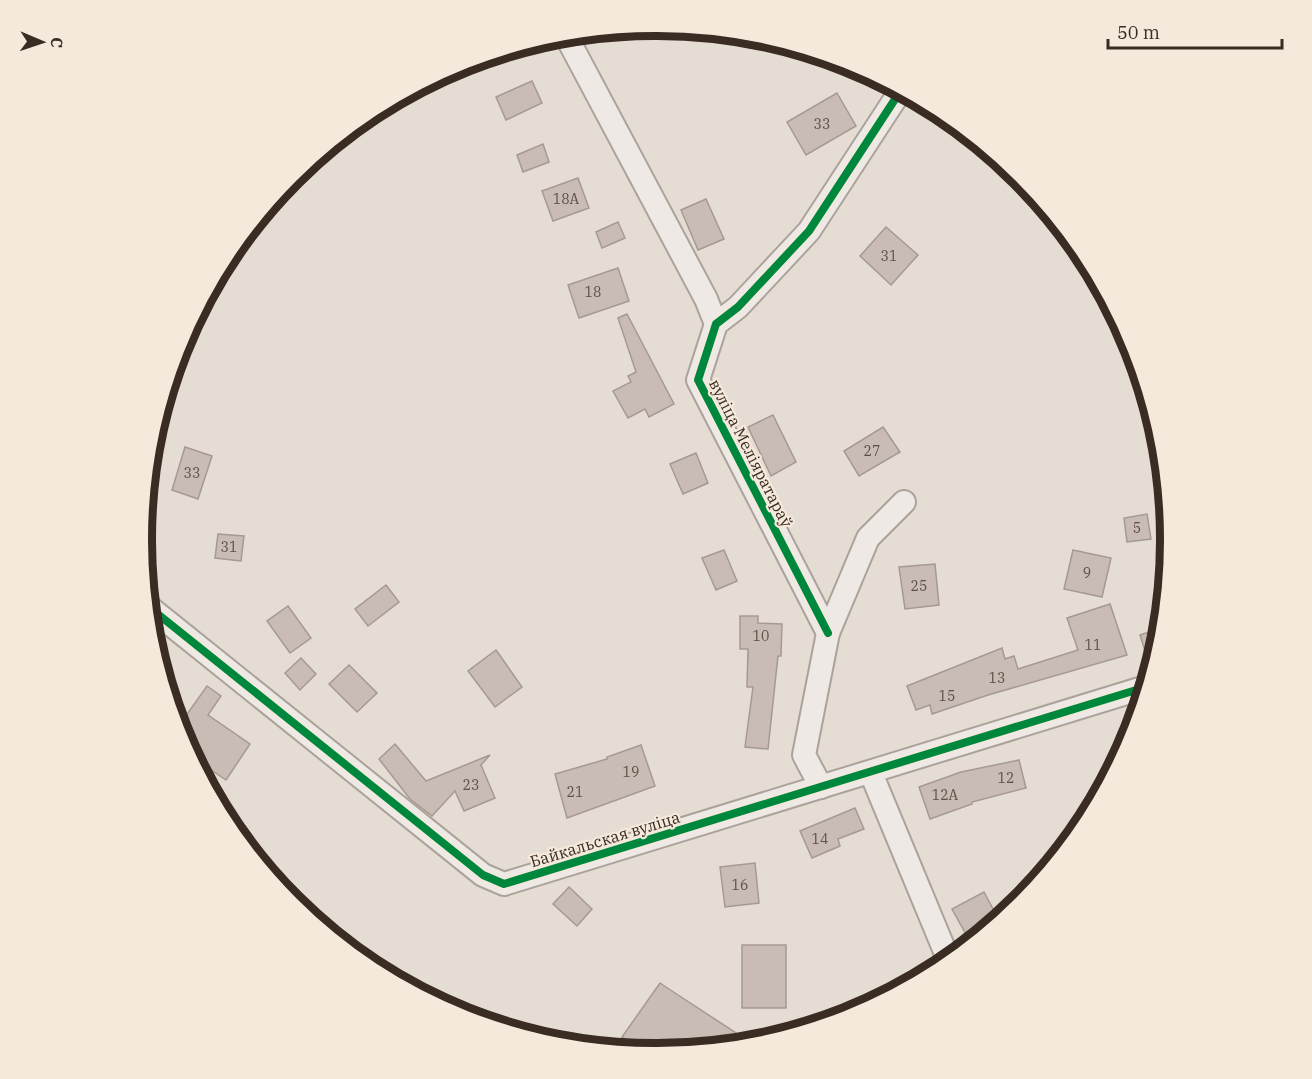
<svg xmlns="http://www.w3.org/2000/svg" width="1312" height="1079" viewBox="0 0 1312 1079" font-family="'IBM Plex Serif',serif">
<rect width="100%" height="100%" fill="#e5ddd3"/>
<!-- building -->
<g fill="#c8bcb4" stroke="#a69992" stroke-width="1.5">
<path d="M532,81L542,103L506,120L496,97Z"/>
<path d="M837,93L856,126L806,155L787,122Z"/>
<path d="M543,144L549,162L523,172L517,155Z"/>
<path d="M578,178L589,208L553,221L542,191Z"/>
<path d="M706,199L724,239L698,250L681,210Z"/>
<path d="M618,222L625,238L602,248L596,232Z"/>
<path d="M886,227L918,255L891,285L860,256Z"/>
<path d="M618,268L629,301L579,318L568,285Z"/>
<path d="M627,314L674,404L649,417L645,409L628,418L613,391L631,382L628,376L636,372L618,318Z"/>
<path d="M773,415L796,462L771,476L748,427Z"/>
<path d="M883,427L900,452L859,476L844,451Z"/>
<path d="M185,447L212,456L198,499L172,490Z"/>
<path d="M696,453L708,483L683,494L670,464Z"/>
<path d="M1147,514L1151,539L1127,542L1124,518Z"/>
<path d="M218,534L244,536L241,561L215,558Z"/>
<path d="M724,550L737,581L716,590L702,558Z"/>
<path d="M1073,550L1111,558L1102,597L1064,589Z"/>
<path d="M935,564L939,605L905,609L899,567Z"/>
<path d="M386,585L399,602L368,626L355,609Z"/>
<path d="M1110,604L1127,655L988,695L932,714L930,705L916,710L907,686L1002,648L1005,659L1014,656L1018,669L1078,650L1067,618Z"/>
<path d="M288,606L311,638L290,653L267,621Z"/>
<path d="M740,616H758V623L782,624L781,656H778L768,749L745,747L753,687H747L748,649H740Z"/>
<path d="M1161,628L1160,640L1151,670L1140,635Z"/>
<path d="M496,650L522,687L495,707L468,671Z"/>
<path d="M301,658L316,674L300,690L285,673Z"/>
<path d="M349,665L377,693L357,712L329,684Z"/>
<path d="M207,686L221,696L208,715L250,744L226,780L192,757L178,727Z"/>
<path d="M395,744L426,781L490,755L481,765L495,798L464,811L455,791L432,816L410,799L379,759Z"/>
<path d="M641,745L655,786L567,818L555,774L607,759V757Z"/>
<path d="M1019,760L1026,788L972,802V804L930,819L919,787L961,772Z"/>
<path d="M855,808L864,829L838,839L840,846L812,858L800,831Z"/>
<path d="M755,863L759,903L725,907L720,867Z"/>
<path d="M569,887L592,909L577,926L553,904Z"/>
<path d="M984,892L999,920L968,938L952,909Z"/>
<rect x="742" y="945" width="44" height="63"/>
<path d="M660,983L675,993L753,1044L656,1053H646L622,1037Z"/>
</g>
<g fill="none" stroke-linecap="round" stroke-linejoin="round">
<defs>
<g id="minor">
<path d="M565,34L706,299L716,324"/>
<path d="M149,607L483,875L504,884L1146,687"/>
<path d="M828,633L698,380L716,324L738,307L809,231L901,90"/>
<path d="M871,773L949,961"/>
<path d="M821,787L804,755L828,633L868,538L904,502"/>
</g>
</defs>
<!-- minor casing -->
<use href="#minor" stroke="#aba39b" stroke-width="26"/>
<!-- minor -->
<use href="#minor" stroke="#eee9e4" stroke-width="22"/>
<defs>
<g id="cycleway">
<path d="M149,607L483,875L504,884L1146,687"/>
<path d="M828,633L698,380L716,324L738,307L809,231L901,90"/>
</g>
</defs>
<!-- cycleway casing -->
<use href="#cycleway" stroke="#f4e9db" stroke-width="11"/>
<!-- cycleway -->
<use href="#cycleway" stroke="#00873e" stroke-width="8"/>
</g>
<g text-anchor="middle" stroke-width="4.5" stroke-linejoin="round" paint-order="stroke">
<!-- number labels -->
<g font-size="14" fill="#5e4f47">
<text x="822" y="129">33</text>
<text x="566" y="204">18А</text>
<text x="889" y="261">31</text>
<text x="593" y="297">18</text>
<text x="872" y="456">27</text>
<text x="192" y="478">33</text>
<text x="1137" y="533">5</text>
<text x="229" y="552">31</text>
<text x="1087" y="578">9</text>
<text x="919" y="591">25</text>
<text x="761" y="641">10</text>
<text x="1093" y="650">11</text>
<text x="997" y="683">13</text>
<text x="947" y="701">15</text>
<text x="631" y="777">19</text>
<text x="1006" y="783">12</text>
<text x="471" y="790">23</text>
<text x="575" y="797">21</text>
<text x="945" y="800">12А</text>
<text x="820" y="844">14</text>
<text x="740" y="890">16</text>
</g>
<!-- street labels -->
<g font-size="16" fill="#3a2b23" stroke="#f4e9db">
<text transform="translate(751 453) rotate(63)" y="6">вуліца Меліяратараў</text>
<text transform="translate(605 839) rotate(-17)" y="6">Байкальская вуліца</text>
</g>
</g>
<!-- crop -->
<path d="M0 0H1312V1079H0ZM655 36H657A503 503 0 0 1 1160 539V540A503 503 0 0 1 657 1043H655A503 503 0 0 1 152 540V539A503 503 0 0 1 655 36Z" fill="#f4e9db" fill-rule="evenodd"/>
<path fill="none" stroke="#3a2b23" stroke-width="8" d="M655 36H657A503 503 0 0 1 1160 539V540A503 503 0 0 1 657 1043H655A503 503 0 0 1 152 540V539A503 503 0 0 1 655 36Z"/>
<!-- north arrow -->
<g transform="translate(42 42) rotate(92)" stroke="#f4e9db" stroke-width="4.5" paint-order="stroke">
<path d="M0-4.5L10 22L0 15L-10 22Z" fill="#3a2b23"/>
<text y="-9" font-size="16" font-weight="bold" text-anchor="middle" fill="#3a2b23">С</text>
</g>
<!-- scale -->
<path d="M1108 39v9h174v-9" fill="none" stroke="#3a2b23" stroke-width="3"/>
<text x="1117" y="39" font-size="18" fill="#3a2b23" stroke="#f4e9db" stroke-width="4.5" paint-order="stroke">50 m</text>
</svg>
